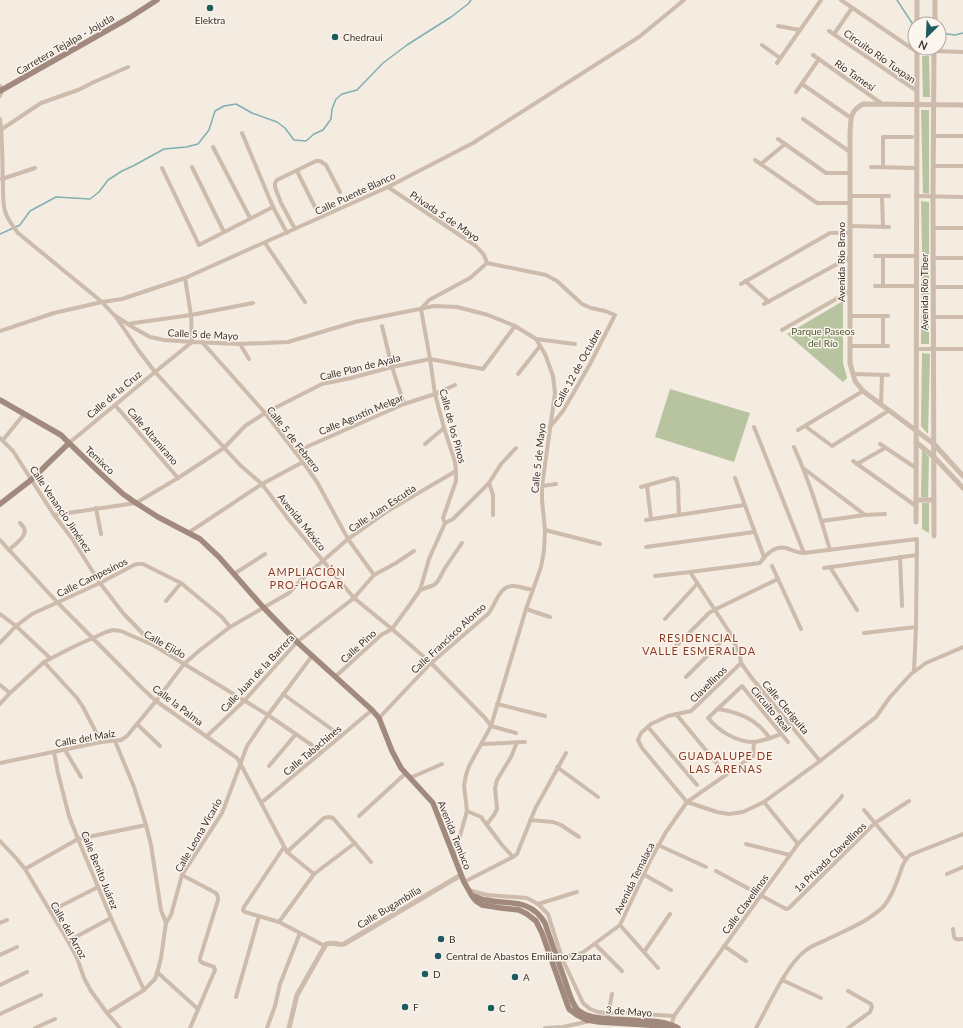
<svg xmlns="http://www.w3.org/2000/svg" width="963" height="1028" viewBox="0 0 963 1028" font-family="Lato,sans-serif">
<rect width="100%" height="100%" fill="#f4ebe1"/>
<!-- green -->
<g fill="#b8c4a0">
<path d="M922,56H929L930,97H923Z"/>
<path d="M921,110H929V194L923,193Z"/>
<path d="M921,201L929,202V344H921L922,248Z"/>
<path d="M843,301V363L847,378L843,382L787,334Z"/>
<path d="M922,353L930,354L928,434L921,426Z"/>
<path d="M670,389L750,413L734,462L655,437Z"/>
<path d="M922,450L929,457L928,498L921,497Z"/>
<path d="M922,503H929V533L922,529Z"/>
</g>
<g fill="none" stroke-linecap="round" stroke-linejoin="round">
<!-- stream -->
<g stroke="#7fb0b2" stroke-width="1.5">
<path d="M897,0L912,23L915,24"/>
<path d="M939,33L955,35L963,33"/>
<path d="M0,234L20,225L30,211L56,197L90,199L99,192L108,180L122,171L133,166L164,149L186,147L198,144L209,130L215,111L224,106L236,104L252,113L277,122L285,128L294,140L306,141L314,134L323,130L331,119L332,109L336,99L342,94L357,90L383,63L407,45L451,17L468,4L471,0"/>
</g>
<!-- minor -->
<g stroke="#cdbbac" stroke-width="4">
<path d="M841,0L917,52L934,51L963,52"/>
<path d="M778,26L800,30"/>
<path d="M829,31L917,91"/>
<path d="M834,34L852,8"/>
<path d="M762,45L780,58"/>
<path d="M813,55L881,103"/>
<path d="M777,63L821,0"/>
<path d="M802,84L851,118"/>
<path d="M0,86L2,90L0,96"/>
<path d="M796,92L819,59"/>
<path d="M0,119C3,141 2,164 3,187C3,195 3,204 5,211C7,219 13,226 18,233L102,302L114,315L134,328L150,337L164,340L192,342L240,344L288,342L355,322L434,306L457,307L488,315L515,326L536,339L545,354L553,376L555,393L542,486V500L545,530L544,551L541,567L526,609L491,726L469,766L466,775L464,786L467,811L454,857"/>
<path d="M803,119L850,152"/>
<path d="M2,129L41,103L78,90L94,82L128,67"/>
<path d="M242,133L273,207L287,233"/>
<path d="M934,136H963"/>
<path d="M778,139L826,173H850"/>
<path d="M213,147L250,218"/>
<path d="M755,160L817,203H850"/>
<path d="M761,164L785,144"/>
<path d="M933,166H963"/>
<path d="M192,167L224,232"/>
<path d="M871,167L916,168"/>
<path d="M883,167V137H912"/>
<path d="M162,168L199,245L273,207"/>
<path d="M297,171L316,209"/>
<path d="M2,179L35,168"/>
<path d="M388,187L476,246L484,255L487,263"/>
<path d="M850,196H889"/>
<path d="M882,196L883,227"/>
<path d="M916,196L963,197"/>
<path d="M850,226L889,227"/>
<path d="M933,228H963"/>
<path d="M295,229L281,203L275,187V183L277,180L316,161H320L326,165L340,192"/>
<path d="M265,243L305,302"/>
<path d="M875,256H916"/>
<path d="M933,258H963"/>
<path d="M487,263L546,275L557,281L582,304L591,308L605,311L615,315L590,364L563,411L550,427"/>
<path d="M185,278L191,315L192,342"/>
<path d="M745,281L769,302"/>
<path d="M741,284L830,233H850"/>
<path d="M875,286H916"/>
<path d="M883,286V256"/>
<path d="M933,287H963"/>
<path d="M764,304L850,257"/>
<path d="M850,316H888"/>
<path d="M116,317L139,351L155,372L240,465L262,484L289,520L354,598L392,629L431,663L485,718L491,726L516,733"/>
<path d="M933,317H963"/>
<path d="M127,324L191,315L253,303"/>
<path d="M382,326L392,367L404,404"/>
<path d="M782,330L850,291"/>
<path d="M0,331L54,313L102,302L122,299L185,278L388,187L473,143L639,37L684,0"/>
<path d="M536,339L575,344"/>
<path d="M202,342L265,413L303,462L317,482L348,539L374,575"/>
<path d="M240,344L249,359"/>
<path d="M850,346H888"/>
<path d="M883,346V316"/>
<path d="M916,349H963"/>
<path d="M518,374L540,346"/>
<path d="M853,374L888,375"/>
<path d="M115,405L178,478"/>
<path d="M881,405L882,376"/>
<path d="M805,426L832,446L888,411"/>
<path d="M754,427L804,553"/>
<path d="M798,430L863,391"/>
<path d="M0,438L13,451L54,515L71,537L100,583L123,613L147,638L153,645"/>
<path d="M3,440L24,414"/>
<path d="M69,443L155,372L192,342"/>
<path d="M425,444L444,428"/>
<path d="M880,444L916,468"/>
<path d="M794,447C809,480 820,515 830,550"/>
<path d="M295,452L404,404L435,394L455,385"/>
<path d="M853,461L916,506"/>
<path d="M857,464L885,448"/>
<path d="M803,468L865,515"/>
<path d="M735,478L764,557"/>
<path d="M489,483L493,495V515"/>
<path d="M542,486L556,484"/>
<path d="M647,486L651,519"/>
<path d="M641,487L673,478L677,479L678,485L679,515"/>
<path d="M96,508L101,534"/>
<path d="M54,515L136,503L178,478L224,448L245,426L265,413L322,384L351,378L392,367L430,359L483,369L515,326"/>
<path d="M646,520L744,505"/>
<path d="M822,521L865,515L885,514"/>
<path d="M445,523L453,519L489,483L501,464L516,448"/>
<path d="M545,530L600,544"/>
<path d="M188,533L262,484L303,462"/>
<path d="M0,540L57,602L141,687L156,701L237,758L240,763L287,852L314,874"/>
<path d="M646,547L754,532"/>
<path d="M9,550C14,545 28,536 24,528C23,526 21,524 20,523"/>
<path d="M900,557L902,606"/>
<path d="M772,566L801,629"/>
<path d="M830,567L857,610"/>
<path d="M824,568L917,555"/>
<path d="M690,572L730,633L740,656L741,663"/>
<path d="M234,574L265,554"/>
<path d="M655,576L690,572L760,563C766,554 774,545 786,548C792,550 798,553 804,553L917,539L916,627L914,671"/>
<path d="M420,590L434,585L438,581L445,568L462,543"/>
<path d="M166,601L181,583"/>
<path d="M526,609L550,617"/>
<path d="M0,614L16,626L50,658"/>
<path d="M665,619L697,584"/>
<path d="M864,633L916,627"/>
<path d="M0,643L16,626L32,614L100,583L134,565L138,564H143L181,583L222,617L230,627"/>
<path d="M676,646L709,613L714,610L778,579"/>
<path d="M44,662L77,698L83,707L101,742"/>
<path d="M741,663L691,711L668,716L651,724L641,733L638,740L642,748L687,802L717,812L729,814L743,812L764,802L820,761L876,717L890,697L911,674L926,663L963,647"/>
<path d="M741,663L751,677L820,761"/>
<path d="M335,677L381,635L392,629L411,603L420,590L429,559L445,523L443,518L456,481V471L455,462L444,428L435,394L430,359L421,309L429,300L470,278L487,263"/>
<path d="M686,677L730,633"/>
<path d="M0,685L10,693"/>
<path d="M283,694L341,736"/>
<path d="M0,704L10,693L44,662L75,646L93,638L106,632L113,630L121,631L153,645L268,715L322,752"/>
<path d="M497,704L545,716"/>
<path d="M717,709C732,711 747,715 759,726C763,729 766,734 770,738"/>
<path d="M676,714L719,766"/>
<path d="M379,718L431,663L488,614C496,604 499,585 514,586C521,587 527,589 533,590"/>
<path d="M137,724L160,746"/>
<path d="M648,727L697,785"/>
<path d="M781,734C773,737 763,741 754,742C736,742 719,731 708,718L742,686L788,742"/>
<path d="M207,736L244,701L297,642L354,598L374,575L396,563L414,551"/>
<path d="M482,744L525,742"/>
<path d="M65,750L81,777"/>
<path d="M54,752L58,773L69,816L78,839L111,918L144,990"/>
<path d="M0,763L101,742L121,740L127,736L156,701L184,664L200,650L230,627L289,593L301,580L348,539L386,512L456,471"/>
<path d="M269,766L296,734"/>
<path d="M557,767L598,797"/>
<path d="M410,778L442,764"/>
<path d="M764,802L798,844"/>
<path d="M261,803L372,710"/>
<path d="M864,810L905,859"/>
<path d="M467,811L481,817L502,845L513,857"/>
<path d="M359,816L406,773"/>
<path d="M530,820L553,822L561,825L579,837"/>
<path d="M487,824L494,815L497,809L495,788L497,780L511,757L517,742"/>
<path d="M0,841L16,858L25,869L68,941L77,958L84,978L91,991L107,1013L120,1028"/>
<path d="M746,844L790,855"/>
<path d="M658,845L706,867"/>
<path d="M284,847L244,907L243,910L245,912L279,922L325,946"/>
<path d="M287,852L324,818L329,817L333,818L371,862"/>
<path d="M25,869L78,839L146,825"/>
<path d="M716,871L786,909L789,908L875,823L909,801"/>
<path d="M643,874L671,890"/>
<path d="M947,874L963,867"/>
<path d="M182,875L216,893L218,897V900L200,958V961L203,963L214,967L215,970L190,1028"/>
<path d="M464,882L513,857L517,854L535,809L566,753"/>
<path d="M468,890L487,895L527,898L538,904L548,914L562,958L583,1003L590,1009L598,1012L608,1013H627L674,1016"/>
<path d="M538,904L577,892"/>
<path d="M51,911L98,887"/>
<path d="M279,922L314,874L355,843"/>
<path d="M0,923L7,920"/>
<path d="M166,923L171,915L182,875L222,813L227,800L247,746L268,715L312,656"/>
<path d="M620,925L658,968"/>
<path d="M953,929C954,937 953,941 963,939"/>
<path d="M68,941L111,918"/>
<path d="M595,944L622,971"/>
<path d="M724,946L746,961"/>
<path d="M644,952L670,914"/>
<path d="M0,955L17,947"/>
<path d="M562,958L582,953L620,925L651,859L666,832L687,802L753,756L754,742"/>
<path d="M157,972L198,1009"/>
<path d="M782,980L821,998"/>
<path d="M0,985L27,972"/>
<path d="M848,991L871,1004L872,1007L870,1012L848,1028"/>
<path d="M236,997L259,916"/>
<path d="M107,1013L144,990L155,979L158,970L161,958L166,923L161,910L151,845L146,825L134,787L115,741"/>
<path d="M0,1014L41,995"/>
<path d="M608,1015L612,994"/>
<path d="M671,1026L674,1016L798,844L840,799L842,796"/>
<path d="M35,1028L55,1019"/>
<path d="M267,1028L275,1006L280,984L300,933"/>
<path d="M545,1028L563,1027L590,1021"/>
<path d="M756,1028C768,1007 786,965 805,951C811,946 819,943 826,940C846,930 868,922 884,906C892,896 896,885 900,873C902,866 904,860 910,855L963,834"/>
</g>
<!-- tertiary -->
<g stroke="#cdbbac" stroke-width="5">
<path d="M917,24V0"/>
<path d="M935,24V0"/>
<path d="M963,105L863,104C849,112 851,119 850,134V363L855,381L863,391L934,444L963,476"/>
<path d="M916,442L934,457L963,488"/>
<path d="M916,500H933"/>
<path d="M916,522L917,48"/>
<path d="M934,536L933,197L934,48"/>
<path d="M289,1028L297,995L326,944C334,941 338,946 344,944L461,875"/>
</g>
<!-- secondary -->
<g stroke="#a18a7d" stroke-width="5.5">
<path d="M0,91L129,18L157,0"/>
<path d="M0,400L61,435L69,443L100,473L123,494L136,503L158,517L200,539L219,557L263,607L297,642L372,710L379,718L392,751L401,768L433,803L464,882L472,896L476,901L482,905L501,908L519,910L527,914L536,921L542,933L566,1001L569,1009L577,1015L587,1020L599,1022L663,1026L668,1028"/>
<path d="M0,504L31,480L69,443"/>
<path d="M474,896C478,898 482,900 486,900C510,905 530,898 545,923C551,941 557,958 563,975C567,985 571,1005 579,1011C590,1020 616,1019 630,1020C646,1021 664,1020 678,1028"/>
</g>
</g>
<!-- markers -->
<g fill="#1f5a5e" stroke="#fbf5ee" stroke-width="1.5">
<circle cx="210" cy="8" r="4"/>
<circle cx="335" cy="37" r="4"/>
<circle cx="441" cy="939" r="4"/>
<circle cx="438" cy="956" r="4"/>
<circle cx="425" cy="974" r="4"/>
<circle cx="515" cy="977" r="4"/>
<circle cx="405" cy="1007" r="4"/>
<circle cx="491" cy="1008" r="4"/>
</g>
<g text-anchor="middle" stroke-width="3" stroke-linejoin="round" paint-order="stroke">
<!-- poi labels -->
<g font-size="10" fill="#3b302b" stroke="#fbf5ee" text-anchor="start">
<text x="210" y="24" text-anchor="middle">Elektra</text>
<text x="343" y="41">Chedraui</text>
<text x="449" y="943">B</text>
<text x="446" y="960">Central de Abastos Emiliano Zapata</text>
<text x="433" y="978">D</text>
<text x="523" y="981">A</text>
<text x="413" y="1011">F</text>
<text x="499" y="1012">C</text>
</g>
<!-- street labels -->
<g font-size="10" fill="#3b302b" stroke="#fbf5ee">
<text transform="translate(65 44) rotate(-30)" y="4">Carretera Tejalpa - Jojutla</text>
<text transform="translate(880 56) rotate(35)" y="4">Circuito Río Tuxpan</text>
<text transform="translate(855 75) rotate(35)" y="4">Río Tamesí</text>
<text transform="translate(355 193) rotate(-25)" y="4">Calle Puente Blanco</text>
<text transform="translate(445 216) rotate(34)" y="4">Privada 5 de Mayo</text>
<text transform="translate(841 262) rotate(-90)" y="4">Avenida Río Bravo</text>
<text transform="translate(924 292) rotate(-90)" y="4">Avenida Río Tiber</text>
<text transform="translate(203 334) rotate(3)" y="4">Calle 5 de Mayo</text>
<text transform="translate(360 367) rotate(-14)" y="4">Calle Plan de Ayala</text>
<text transform="translate(577 368) rotate(-61)" y="4">Calle 12 de Octubre</text>
<text transform="translate(114 394) rotate(-40)" y="4">Calle de la Cruz</text>
<text transform="translate(361 414) rotate(-23)" y="4">Calle Agustín Melgar</text>
<text transform="translate(453 426) rotate(75)" y="4">Calle de los Pinos</text>
<text transform="translate(153 436) rotate(49)" y="4">Calle Altamirano</text>
<text transform="translate(294 439) rotate(52)" y="4">Calle 5 de Febrero</text>
<text transform="translate(538 458) rotate(-84)" y="4">Calle 5 de Mayo</text>
<text transform="translate(100 460) rotate(43)" y="4">Temixco</text>
<text transform="translate(382 508) rotate(-33)" y="4">Calle Juan Escutia</text>
<text transform="translate(61 509) rotate(56)" y="4">Calle Venancio Jiménez</text>
<text transform="translate(302 522) rotate(51)" y="4">Avenida México</text>
<text transform="translate(92 577) rotate(-26)" y="4">Calle Campesinos</text>
<text transform="translate(448 638) rotate(-43)" y="4">Calle Francisco Alonso</text>
<text transform="translate(165 644) rotate(29)" y="4">Calle Ejido</text>
<text transform="translate(358 646) rotate(-42)" y="4">Calle Pino</text>
<text transform="translate(257 673) rotate(-47)" y="4">Calle Juan de la Barrera</text>
<text transform="translate(708 684) rotate(-44)" y="4">Clavellinos</text>
<text transform="translate(178 705) rotate(37)" y="4">Calle la Palma</text>
<text transform="translate(786 707) rotate(50)" y="4">Calle Cleriguita</text>
<text transform="translate(771 709) rotate(50)" y="4">Circuito Real</text>
<text transform="translate(85 738) rotate(-10)" y="4">Calle del Maíz</text>
<text transform="translate(312 750) rotate(-40)" y="4">Calle Tabachines</text>
<text transform="translate(198 835) rotate(-60)" y="4">Calle Leona Vicario</text>
<text transform="translate(455 835) rotate(68)" y="4">Avenida Temixco</text>
<text transform="translate(830 857) rotate(-44)" y="4">1a Privada Clavellinos</text>
<text transform="translate(100 870) rotate(68)" y="4">Calle Benito Juárez</text>
<text transform="translate(634 878) rotate(-64)" y="4">Avenida Temalaca</text>
<text transform="translate(745 904) rotate(-54)" y="4">Calle Clavellinos</text>
<text transform="translate(389 907) rotate(-31)" y="4">Calle Bugambilia</text>
<text transform="translate(69 930) rotate(61)" y="4">Calle del Arroz</text>
<text transform="translate(629 1011) rotate(4)" y="4">3 de Mayo</text>
</g>
<!-- park labels -->
<g font-size="10" fill="#4a5a2e" stroke="#fbf5ee">
<text x="823" y="335">Parque Paseos<tspan x="823" dy="12">del Río</tspan></text>
</g>
<!-- neighbourhood labels -->
<g font-size="11" letter-spacing="1" fill="#8c3b22" stroke="#fbf5ee">
<text x="307" y="576">AMPLIACIÓN<tspan x="307" dy="13">PRO-HOGAR</tspan></text>
<text x="699" y="642">RESIDENCIAL<tspan x="699" dy="13">VALLE ESMERALDA</tspan></text>
<text x="726" y="760">GUADALUPE DE<tspan x="726" dy="13">LAS ARENAS</tspan></text>
</g>
</g>
<!-- north arrow -->
<g transform="translate(927 36) rotate(204)"><circle r="19" fill="#fbf5ee" stroke="#aea6a0"/>
<path d="M0-3L7 15L0 10L-7 15Z" fill="#1f5a5e"/>
<text y="-6" font-size="11" font-weight="bold" text-anchor="middle" fill="#3b302b">N</text>
</g>
</svg>
